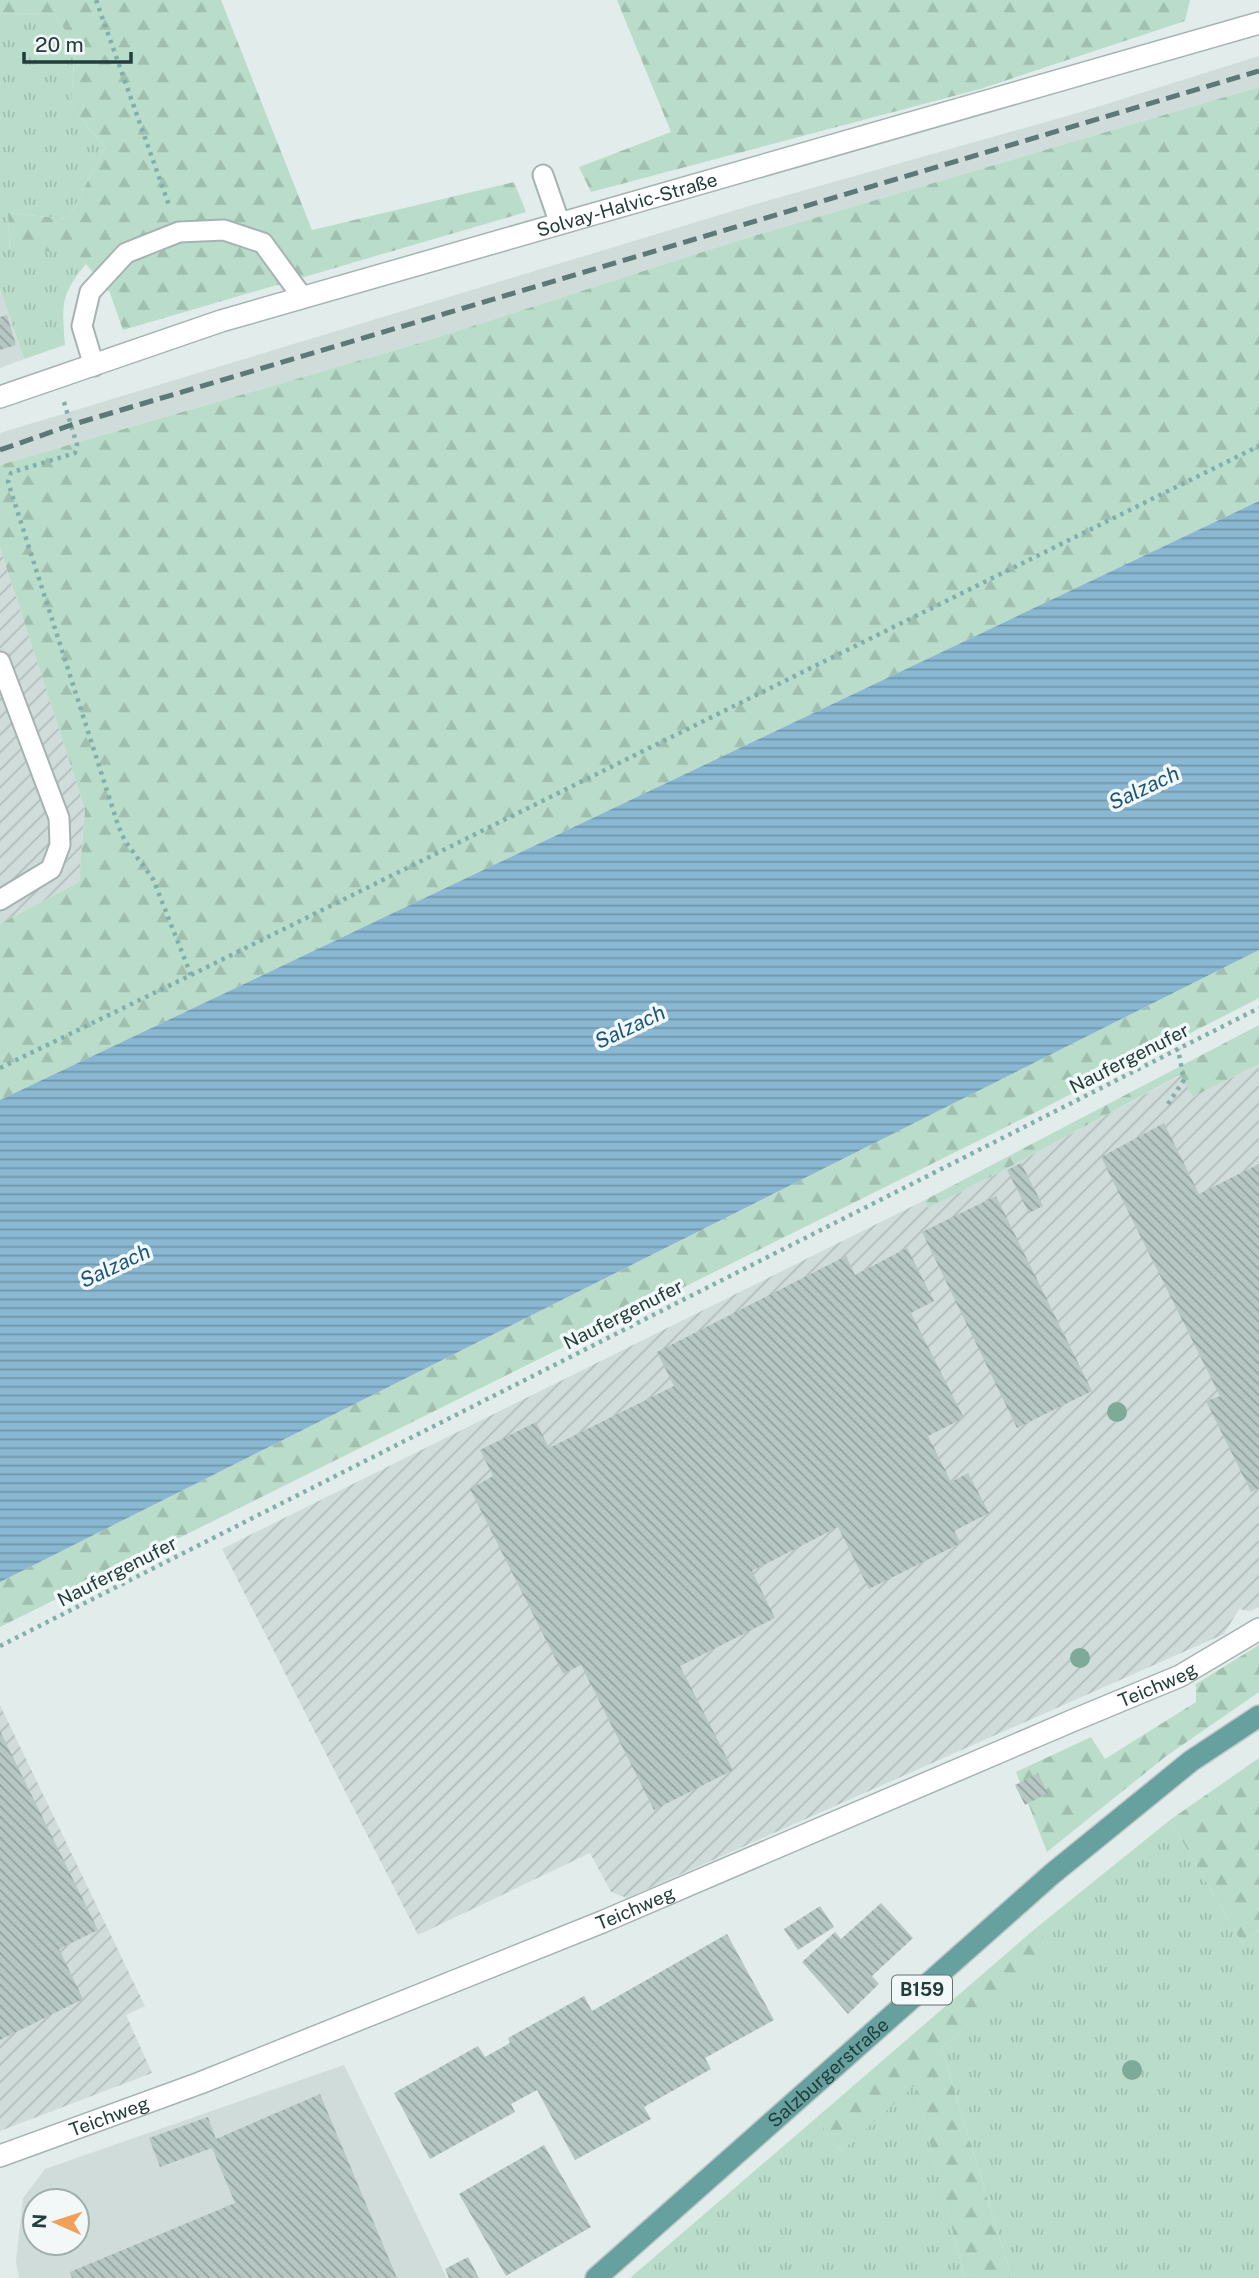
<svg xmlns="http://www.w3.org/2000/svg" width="1259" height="2278" viewBox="0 0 1259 2278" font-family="'Public Sans',sans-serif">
<defs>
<pattern id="industrial-furrows" width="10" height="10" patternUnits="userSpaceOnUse" patternTransform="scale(1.75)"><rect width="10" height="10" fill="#d0dcd9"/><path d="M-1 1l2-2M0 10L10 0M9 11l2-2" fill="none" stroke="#b2bebb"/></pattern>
<pattern id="grass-tufts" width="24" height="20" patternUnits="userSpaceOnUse" patternTransform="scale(1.75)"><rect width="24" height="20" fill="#baddcb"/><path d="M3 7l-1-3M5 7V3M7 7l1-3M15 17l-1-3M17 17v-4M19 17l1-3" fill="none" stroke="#a0bfaf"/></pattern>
<pattern id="forest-firs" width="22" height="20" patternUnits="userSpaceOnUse" patternTransform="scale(1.75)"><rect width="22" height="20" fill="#baddcb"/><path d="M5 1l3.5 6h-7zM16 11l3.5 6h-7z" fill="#a0bfaf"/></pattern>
<pattern id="water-rules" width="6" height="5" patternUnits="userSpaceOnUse" patternTransform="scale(1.75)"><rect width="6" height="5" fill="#8ab7d1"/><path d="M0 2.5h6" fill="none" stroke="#7096ab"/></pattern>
<pattern id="building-back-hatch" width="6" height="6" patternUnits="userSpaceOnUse" patternTransform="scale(1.75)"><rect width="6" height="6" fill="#b7c7c3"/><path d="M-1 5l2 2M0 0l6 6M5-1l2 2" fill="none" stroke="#94a3a0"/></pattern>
</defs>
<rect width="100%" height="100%" fill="#e2ecea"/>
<!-- built -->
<g fill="#d0dcd9" fill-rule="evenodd">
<path d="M1259,56V87L743,239L423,342L0,465V433L756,204L1081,112Z"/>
<path d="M0,288L24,359L0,368Z"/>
<path d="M344,2065L447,2278H19L16,2262L23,2198L45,2169ZM35,2201H77V2243H35Z"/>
</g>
<!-- industrial -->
<g fill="url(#industrial-furrows)">
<path d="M0,548L85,809L79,882L0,924Z"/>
<path d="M1259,1064V1607L1250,1611L1239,1609L1224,1634L627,1898L611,1892L590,1853L418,1935L222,1549L925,1200L928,1208L1004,1170L1181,1075L1193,1097Z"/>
<path d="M0,1705L145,2006L126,2015L152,2073L0,2131Z"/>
</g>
<!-- grass -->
<g fill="url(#grass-tufts)">
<path d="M0,13L54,14L75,45L71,106L105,148L68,219L8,213L10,251H76L86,264C60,295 62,306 65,345L24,359L0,288Z"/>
<path d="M1170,1820L1242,1943L1259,1930V2278H1012L941,2048L1054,1951L1036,1928Z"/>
<path d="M915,2084L965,2278H630L816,2118L841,2151Z"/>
</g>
<!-- forest -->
<g fill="url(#forest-firs)">
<path d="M0,0H221L312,230L514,182L526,212L123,330L110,293L76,252L10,251L8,213L68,219L105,148L71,106L75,45L54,14L0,13Z"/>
<path d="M617,0H1190L1185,21L980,89L591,192L579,167L671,132Z"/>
<path d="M1259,87V501L0,1100V924L79,882L85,809L0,548V465L423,342L743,239Z"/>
<path d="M1259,950V998L1036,1112L0,1627V1582Z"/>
<path d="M1259,1025V1064L1193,1097L1180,1075L1004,1170L928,1208L925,1200Z"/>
<path d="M1259,1645V1692L1165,1757L1047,1852L1016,1772L1091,1737L1105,1759L1196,1702V1684Z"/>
<path d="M1259,1758V1930L1242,1943L1170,1820Z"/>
<path d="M1036,1928L1055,1951L941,2048L1012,2278H965L915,2085L841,2151L816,2118Z"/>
</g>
<!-- water -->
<path fill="url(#water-rules)" d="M1259,501V950L0,1582V1100Z"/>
<!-- building -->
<g fill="url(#building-back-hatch)">
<path d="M7,315L16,345L0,350V317Z"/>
<path d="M1164,1123L1199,1194L1259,1164V1488L1251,1492L1206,1401L1220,1396L1101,1157Z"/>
<path d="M1021,1163L1043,1206L1029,1213L1007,1170Z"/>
<path d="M996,1196L1092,1391L1017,1428L922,1232Z"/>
<path d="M907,1248L934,1301L911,1313L964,1418L928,1436L951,1482L968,1473L989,1513L954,1531L961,1543L869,1589L838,1527L752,1571L775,1618L680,1666L733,1770L654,1810L581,1665L563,1674L470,1489L493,1476L480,1450L536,1422L549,1448L674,1386L657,1352L846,1256L855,1275Z"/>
<path d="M0,1731L98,1930L59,1949L83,1999L0,2040Z"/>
<path d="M1038,1773L1048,1793L1025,1805L1015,1785Z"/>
<path d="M881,1903L913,1938L872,1976L879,1984L848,2014L802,1962L835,1932L841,1939Z"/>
<path d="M820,1906L834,1927L798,1950L784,1929Z"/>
<path d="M727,1934L774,2020L705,2058L711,2069L644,2107L651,2119L575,2160L537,2090L511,2104L515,2112L430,2159L394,2093L478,2046L485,2057L510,2043L508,2038L584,1996L592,2011Z"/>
<path d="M320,2094L397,2278H72L70,2272L235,2203L212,2148L160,2167L149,2138L208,2117L216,2139Z"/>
<path d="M544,2145L591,2227L506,2276L459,2194Z"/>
<path d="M468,2257L479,2278H449L445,2269Z"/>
</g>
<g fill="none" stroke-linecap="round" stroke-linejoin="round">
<defs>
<g id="lane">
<path d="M543,175L560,224"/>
<path d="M94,366L82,326L90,292L126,253L179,232L224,230L263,243L303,298"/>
<path d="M0,662L59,818L60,845L51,869L0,900"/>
</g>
<g id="street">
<path id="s1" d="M0,397L221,321L1259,23"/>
<path id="s2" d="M0,2156L200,2083L602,1922L1074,1720L1180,1676L1259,1629"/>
</g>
<g id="primary">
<path id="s3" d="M596,2278L1052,1874L1191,1761L1259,1716"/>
</g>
</defs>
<!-- lane casing -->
<use href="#lane" stroke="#a5b4b2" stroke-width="23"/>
<!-- street casing -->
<use href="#street" stroke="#a5b4b2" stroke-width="24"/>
<!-- primary casing -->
<use href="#primary" stroke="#c1c9c8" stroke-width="24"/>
<!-- path -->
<g stroke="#82afab" stroke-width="4.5" stroke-dasharray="3.5 5" stroke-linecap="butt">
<path d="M96,0L170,208"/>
<path d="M64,402L77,445L75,453L16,471L11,473L8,482L118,825L125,841L153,879L191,975"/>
<path d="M0,1068L191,975L1259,446"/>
<path d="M1168,1104L1184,1080L1178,1049"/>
<path d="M0,1646L1259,1008"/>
</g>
<!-- lane -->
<use href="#lane" stroke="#fff" stroke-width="19"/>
<!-- street -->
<use href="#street" stroke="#fff" stroke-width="21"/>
<!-- primary -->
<use href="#primary" stroke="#66a19f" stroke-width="21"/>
<!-- rail -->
<path stroke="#5c7877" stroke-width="5" stroke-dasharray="14 7" stroke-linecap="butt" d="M0,450L71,425L1259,71"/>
</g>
<!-- trees -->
<g fill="#7eaa99">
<circle cx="1117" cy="1412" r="10"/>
<circle cx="1080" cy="1658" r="10"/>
<circle cx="1132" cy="2070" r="10"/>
</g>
<g text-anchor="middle" stroke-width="7" stroke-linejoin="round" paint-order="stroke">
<!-- shield labels -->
<rect fill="#f2f8f7" stroke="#607573" stroke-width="2" x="892" y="1975.5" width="60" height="29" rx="5"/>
<g font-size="18" font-weight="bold" fill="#223d3b">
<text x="922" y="1996">B159</text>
</g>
<!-- street labels -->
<g font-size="19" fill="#223d3b" stroke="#f2f8f7">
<text dy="7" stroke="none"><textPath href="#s1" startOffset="656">Solvay-Halvic-Straße</textPath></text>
<text transform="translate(1129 1058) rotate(-27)" y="7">Naufergenufer</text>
<text transform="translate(623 1314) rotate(-27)" y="7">Naufergenufer</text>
<text transform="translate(117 1571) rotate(-27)" y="7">Naufergenufer</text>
<text dy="7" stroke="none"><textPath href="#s2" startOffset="1250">Teichweg</textPath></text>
<text dy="7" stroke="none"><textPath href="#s2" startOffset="682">Teichweg</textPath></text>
<text dy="7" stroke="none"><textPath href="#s3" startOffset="310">Salzburgerstraße</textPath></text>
<text dy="7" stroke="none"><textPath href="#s2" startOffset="116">Teichweg</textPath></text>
</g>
<!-- water labels -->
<g font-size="21" font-style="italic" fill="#1c5579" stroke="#f2f8f7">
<text transform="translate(1144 788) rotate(-25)" y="7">Salzach</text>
<text transform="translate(630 1027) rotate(-25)" y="7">Salzach</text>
<text transform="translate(115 1266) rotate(-25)" y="7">Salzach</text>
</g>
</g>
<!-- north arrow -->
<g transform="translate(56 2222) rotate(273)"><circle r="33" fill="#f2f8f7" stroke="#9fadac" stroke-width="2"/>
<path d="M0-5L12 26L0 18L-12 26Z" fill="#f1a05a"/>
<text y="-10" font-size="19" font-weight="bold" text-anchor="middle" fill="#223d3b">N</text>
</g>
<!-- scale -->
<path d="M24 52v10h107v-10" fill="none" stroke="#223d3b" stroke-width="3.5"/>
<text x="35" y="52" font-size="21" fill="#223d3b" stroke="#f2f8f7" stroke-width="5" paint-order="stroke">20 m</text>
</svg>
